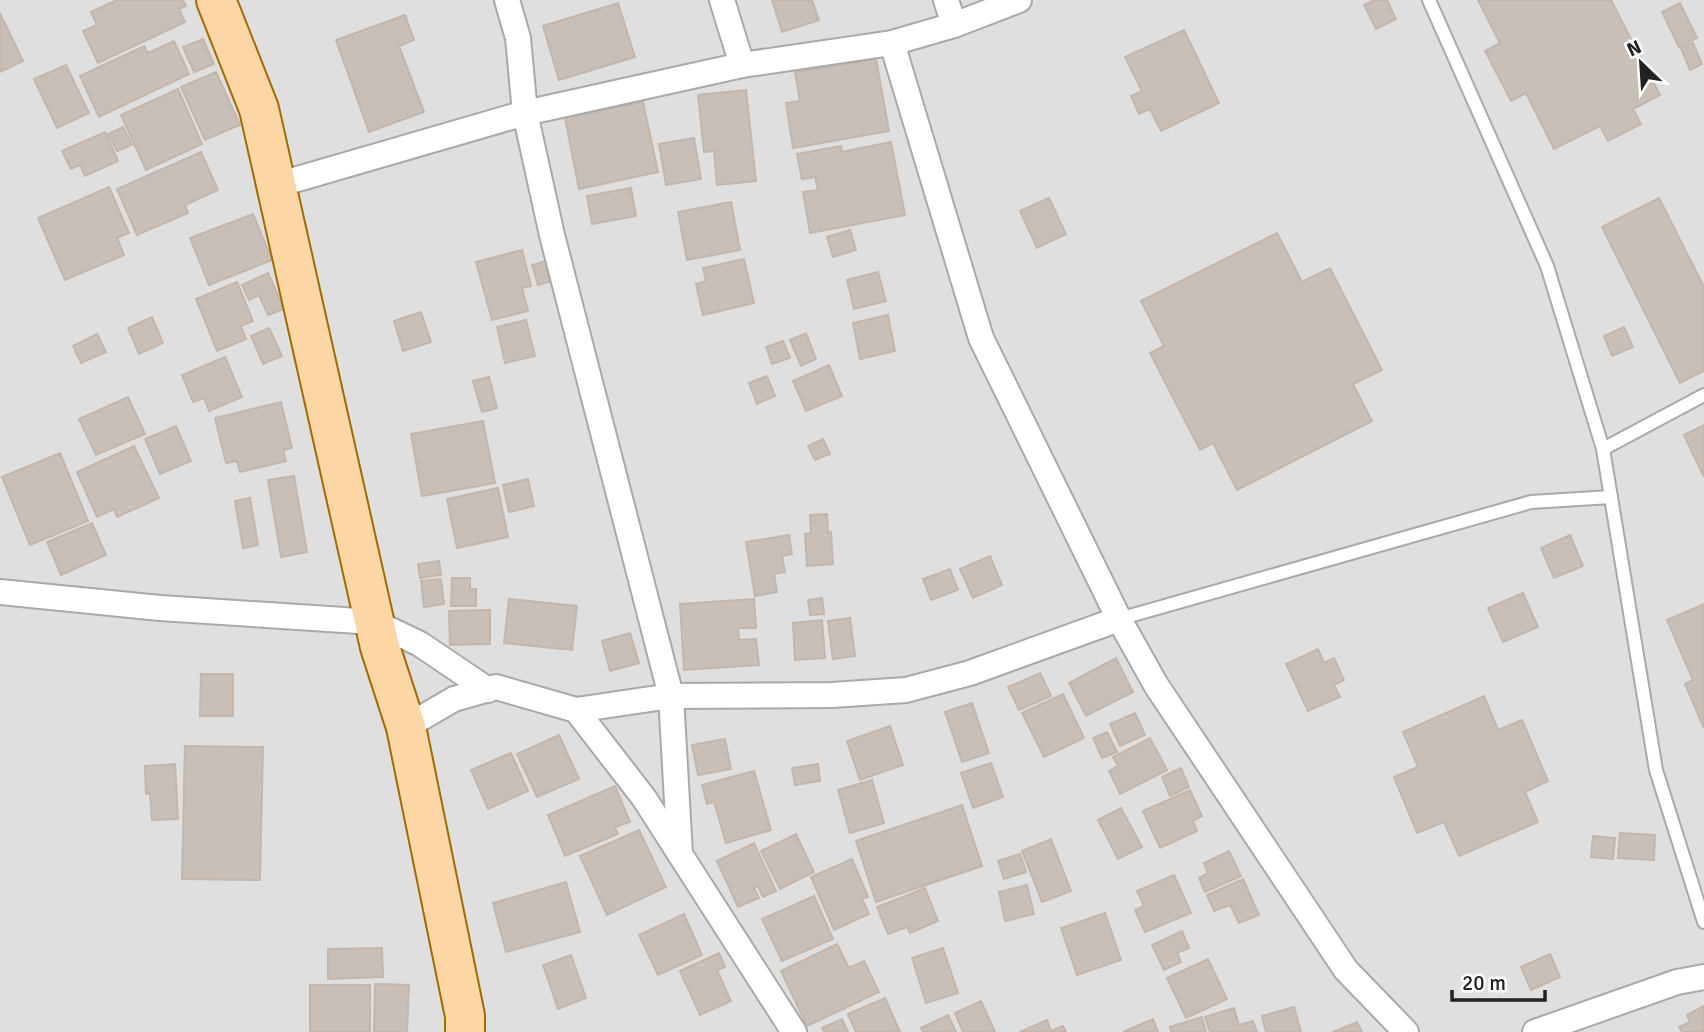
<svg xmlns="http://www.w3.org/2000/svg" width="1704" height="1032" viewBox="0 0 1704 1032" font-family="Signika,sans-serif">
<rect width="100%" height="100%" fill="#f2efe9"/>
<!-- residential -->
<rect fill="#e0dfdf" x="0" y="0" width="1704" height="1032"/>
<!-- building -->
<g fill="#c7bfb8" stroke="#c4b6ab" stroke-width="2">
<path d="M117,0H183L186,6L179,9L185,22L98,63L83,31L97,25L91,12Z"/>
<path d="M772,0H812L819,20L782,32Z"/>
<path d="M1375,0H1387L1396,19L1376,29L1364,5Z"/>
<path d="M1478,0H1611L1660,95L1633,109L1641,124L1608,141L1600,126L1554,149L1526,93L1511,101L1485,51L1500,43Z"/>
<path d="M618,3L635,57L559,80L543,26Z"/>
<path d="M1680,3L1697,38L1679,47L1662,12Z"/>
<path d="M0,13L23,61L0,72Z"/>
<path d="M405,15L414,40L399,46L424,112L369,132L336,40Z"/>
<path d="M1184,30L1219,103L1161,131L1150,109L1139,114L1131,96L1142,91L1125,57Z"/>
<path d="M203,39L214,64L194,72L183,47Z"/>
<path d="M174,41L189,74L99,117L80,76L144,46L148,53Z"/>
<path d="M1693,43L1702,64L1690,70L1681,48Z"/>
<path d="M876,59L889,131L793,148L786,103L800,101L795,72Z"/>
<path d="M66,65L89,113L57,128L34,79Z"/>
<path d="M216,72L240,125L205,140L181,87Z"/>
<path d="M178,89L202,144L146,170L121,115Z"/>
<path d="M746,90L756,181L717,185L714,151L704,152L698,95Z"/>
<path d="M643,102L658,172L579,189L565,118Z"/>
<path d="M123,127L132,145L117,151L108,134Z"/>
<path d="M105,132L118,161L85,176L80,165L71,169L62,151Z"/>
<path d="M694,138L701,179L666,185L659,144Z"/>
<path d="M891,142L905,215L810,233L803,192L818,190L815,177L802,179L797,154L841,146L842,152Z"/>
<path d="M201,152L218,190L185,205L188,213L137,235L117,189Z"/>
<path d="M109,187L129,233L117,238L124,255L65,280L38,218Z"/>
<path d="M631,188L636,216L592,224L587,196Z"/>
<path d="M1049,198L1066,234L1037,248L1020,211Z"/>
<path d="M1659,198L1704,287V371L1680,383L1602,227Z"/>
<path d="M731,202L740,250L687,260L678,212Z"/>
<path d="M253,214L272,260L209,285L190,238Z"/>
<path d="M850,230L856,250L833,257L827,237Z"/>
<path d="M1277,233L1302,282L1330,268L1382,370L1353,384L1372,421L1237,490L1213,443L1200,450L1150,353L1164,346L1141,301Z"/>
<path d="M522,250L531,286L522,288L528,311L492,320L476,262Z"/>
<path d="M744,259L754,303L703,315L696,284L706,281L703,268Z"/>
<path d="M550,260L556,280L538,285L532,265Z"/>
<path d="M878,272L886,301L854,309L847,280Z"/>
<path d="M268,273L284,309L268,315L259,295L249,300L242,285Z"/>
<path d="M237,282L253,321L241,326L246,339L217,351L196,299Z"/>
<path d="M421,312L431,342L403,351L394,321Z"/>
<path d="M888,315L895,351L860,359L853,323Z"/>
<path d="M152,317L163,343L139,354L128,328Z"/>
<path d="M526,320L535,356L505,363L497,327Z"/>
<path d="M1624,327L1633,347L1612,356L1604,336Z"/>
<path d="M269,328L282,356L263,364L251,336Z"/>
<path d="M806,333L816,359L801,366L790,340Z"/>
<path d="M97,334L106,352L81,363L73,346Z"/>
<path d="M783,341L790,358L772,364L766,347Z"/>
<path d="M225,357L242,397L209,411L204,398L193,402L182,375Z"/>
<path d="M829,365L842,396L806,411L793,381Z"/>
<path d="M767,376L775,396L757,404L749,383Z"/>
<path d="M489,377L497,408L482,412L473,381Z"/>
<path d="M128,397L145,434L96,455L79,419Z"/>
<path d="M281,402L292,448L283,450L286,461L240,472L237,461L226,463L215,418Z"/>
<path d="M483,421L495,483L422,496L411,434Z"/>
<path d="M1704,425V477L1684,435Z"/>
<path d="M176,426L191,461L160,474L145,439Z"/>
<path d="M823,439L830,454L815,460L808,446Z"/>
<path d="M134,446L159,498L117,517L114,509L97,517L77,472Z"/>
<path d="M60,453L88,521L30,545L2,477Z"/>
<path d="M294,476L307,552L281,557L268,480Z"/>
<path d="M528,479L534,506L509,512L503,485Z"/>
<path d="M498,488L508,537L457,548L447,499Z"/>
<path d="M250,498L258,545L243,548L235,501Z"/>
<path d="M827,514L828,533L831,532L833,564L807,566L805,534L811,533L810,515Z"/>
<path d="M92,523L106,555L61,575L47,542Z"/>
<path d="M789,535L792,554L782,556L785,572L774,574L777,592L755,596L746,542Z"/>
<path d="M1570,535L1583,566L1554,578L1541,548Z"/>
<path d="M990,556L1002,585L973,598L960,569Z"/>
<path d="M439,561L441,575L420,578L418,564Z"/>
<path d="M950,569L958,590L931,600L923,579Z"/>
<path d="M452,578H470V589H476V606H451Z"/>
<path d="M441,579L444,604L424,607L421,581Z"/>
<path d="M1523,593L1538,627L1503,642L1488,608Z"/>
<path d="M822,598L824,614L810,615L808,600Z"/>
<path d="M509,599L577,606L572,650L504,643Z"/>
<path d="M754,599L756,628H738L739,640L756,639L759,665L684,670L680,604Z"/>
<path d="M1704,604V728L1685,684L1693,680L1667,620Z"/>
<path d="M490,610V644L450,645L449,611Z"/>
<path d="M850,618L855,656L833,659L828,621Z"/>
<path d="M822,620L825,658L795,660L793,623Z"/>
<path d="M630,633L639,663L610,671L602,641Z"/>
<path d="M1318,649L1324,663L1334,658L1344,680L1334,685L1340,697L1308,711L1286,664Z"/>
<path d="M1116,658L1133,692L1086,716L1069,683Z"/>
<path d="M1040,673L1051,696L1019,710L1008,687Z"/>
<path d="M201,674H233V716H200Z"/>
<path d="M1063,694L1084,738L1044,757L1022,713Z"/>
<path d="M1484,696L1498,730L1522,720L1548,781L1525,792L1538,822L1459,856L1444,822L1417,833L1394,777L1418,767L1403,732Z"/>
<path d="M972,703L989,753L962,762L945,712Z"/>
<path d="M1135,713L1145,735L1120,746L1110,724Z"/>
<path d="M890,726L903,765L860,780L847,741Z"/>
<path d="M1107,732L1117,752L1102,758L1093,738Z"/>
<path d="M559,735L579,779L537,797L517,754Z"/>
<path d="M1150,738L1167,770L1120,794L1109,771L1118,766L1113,757Z"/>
<path d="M725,739L731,769L698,775L692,745Z"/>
<path d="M185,746L263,747L260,880L182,879Z"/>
<path d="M511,753L528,791L488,809L471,770Z"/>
<path d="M991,763L1003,797L973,808L961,773Z"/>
<path d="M175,764L178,819L152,820L150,793L146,794L145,766Z"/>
<path d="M818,764L820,781L795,785L792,768Z"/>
<path d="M1181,768L1189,787L1170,796L1162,777Z"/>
<path d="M754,771L771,830L726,843L714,802L707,804L702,785Z"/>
<path d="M872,780L884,823L850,833L838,790Z"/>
<path d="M615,786L630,822L615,827L618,834L565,856L548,815Z"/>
<path d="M1190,790L1202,816L1193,821L1197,831L1160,848L1143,811Z"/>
<path d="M962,805L982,866L876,902L856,841Z"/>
<path d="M1121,808L1142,847L1118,859L1098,820Z"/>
<path d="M639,830L666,887L607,915L580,856Z"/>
<path d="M1620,833L1655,835L1654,860L1618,858Z"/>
<path d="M796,834L814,872L780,889L761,851Z"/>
<path d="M1593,836L1615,838L1613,859L1591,857Z"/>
<path d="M1051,839L1071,891L1042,902L1022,851Z"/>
<path d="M754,843L776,891L763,897L758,886L754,888L759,898L738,907L717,861Z"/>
<path d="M1229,851L1241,876L1205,892L1199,878L1208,873L1204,863Z"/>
<path d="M1020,854L1026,872L1004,879L998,861Z"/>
<path d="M852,859L868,897L862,899L869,914L834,930L811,877Z"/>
<path d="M1174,875L1191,913L1145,932L1135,910L1144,906L1137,891Z"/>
<path d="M1243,879L1259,915L1239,923L1230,905L1214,911L1207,895Z"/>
<path d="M566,882L580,932L506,952L493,903Z"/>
<path d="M1027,885L1034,914L1005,921L999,892Z"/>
<path d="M925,888L938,921L910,933L907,927L888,934L877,907Z"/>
<path d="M814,896L833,939L782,961L762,919Z"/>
<path d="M1105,913L1121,960L1077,975L1061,928Z"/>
<path d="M684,914L702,955L658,975L639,935Z"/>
<path d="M1182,931L1189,948L1177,953L1181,962L1164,970L1152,945Z"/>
<path d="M837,944L849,968L864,961L879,992L807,1026L781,971Z"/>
<path d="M382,948L383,977L328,979V949Z"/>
<path d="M943,948L958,993L926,1003L912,958Z"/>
<path d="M719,953L725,967L717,970L731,1001L700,1015L680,971Z"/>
<path d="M1550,954L1560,977L1531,990L1521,967Z"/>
<path d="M571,955L586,998L558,1009L543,965Z"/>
<path d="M1208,959L1227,999L1186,1018L1167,978Z"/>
<path d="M375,984L409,985L407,1032H374Z"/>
<rect x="310" y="985" width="60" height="47"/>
<path d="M885,998L900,1032H856L848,1014Z"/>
<path d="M981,1001L995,1032H963L955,1013Z"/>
<path d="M1704,1006V1032H1682L1679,1027L1690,1022L1687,1015Z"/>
<path d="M1294,1007L1301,1032H1266L1262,1016Z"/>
<path d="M1234,1008L1239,1025L1253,1021L1257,1032H1210L1205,1017Z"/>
<path d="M948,1015L956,1032H923L921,1028Z"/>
<path d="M1202,1017L1206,1032H1171L1170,1027Z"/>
<path d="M842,1019L848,1032H824L822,1028Z"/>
<path d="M1153,1019L1158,1032H1123Z"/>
<path d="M1047,1020L1051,1031L1063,1026L1066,1032H1020Z"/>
<path d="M1357,1022L1362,1032H1333Z"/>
</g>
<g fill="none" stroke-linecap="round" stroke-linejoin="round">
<defs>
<g id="service">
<path d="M1429,0L1547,266L1603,449L1656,770L1704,922"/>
<path d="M1603,449L1704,395"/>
<path d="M1119,619L1531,502L1611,497"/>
</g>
<g id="minor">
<path d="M507,0L518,38L525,113L552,235L671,696L680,854"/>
<path d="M722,0L742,65"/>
<path d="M946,0L954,25"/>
<path d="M892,43L981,338L1119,619L1156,685L1346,970L1406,1032"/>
<path d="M277,185L525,113L742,65L892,43L954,25L1019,0"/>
<path d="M0,592L160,608L374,622L420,644L488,690"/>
<path d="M576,710L671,696L832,695L906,690L970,673L1119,619"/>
<path d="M406,727L454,699L496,687L576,710L644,798L794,1032"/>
<path d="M1535,1032L1677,982L1704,977"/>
</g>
<path id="primary" d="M216,0L259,109L380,647L406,727L465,1016V1032"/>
</defs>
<!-- service casing -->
<use href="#service" stroke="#a9a9a9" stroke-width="16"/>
<!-- minor casing -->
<use href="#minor" stroke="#a9a9a9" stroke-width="28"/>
<!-- primary casing -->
<use href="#primary" stroke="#a06b00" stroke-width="42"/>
<!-- service -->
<use href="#service" stroke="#fff" stroke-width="12"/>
<!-- minor -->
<use href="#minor" stroke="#fff" stroke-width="24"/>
<!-- primary -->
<use href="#primary" stroke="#fcd6a4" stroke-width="38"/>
</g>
<!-- north arrow -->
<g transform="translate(1641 63) rotate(335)" stroke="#ffffff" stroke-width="5" paint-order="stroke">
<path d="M0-5L12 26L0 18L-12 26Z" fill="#222222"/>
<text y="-10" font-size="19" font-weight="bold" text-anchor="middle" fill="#222222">N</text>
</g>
<!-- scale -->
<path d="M1452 990v10h93v-10" fill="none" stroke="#222222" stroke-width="3.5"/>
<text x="1462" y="990" font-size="21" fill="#222222" stroke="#ffffff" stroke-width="5" paint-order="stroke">20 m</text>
</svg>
